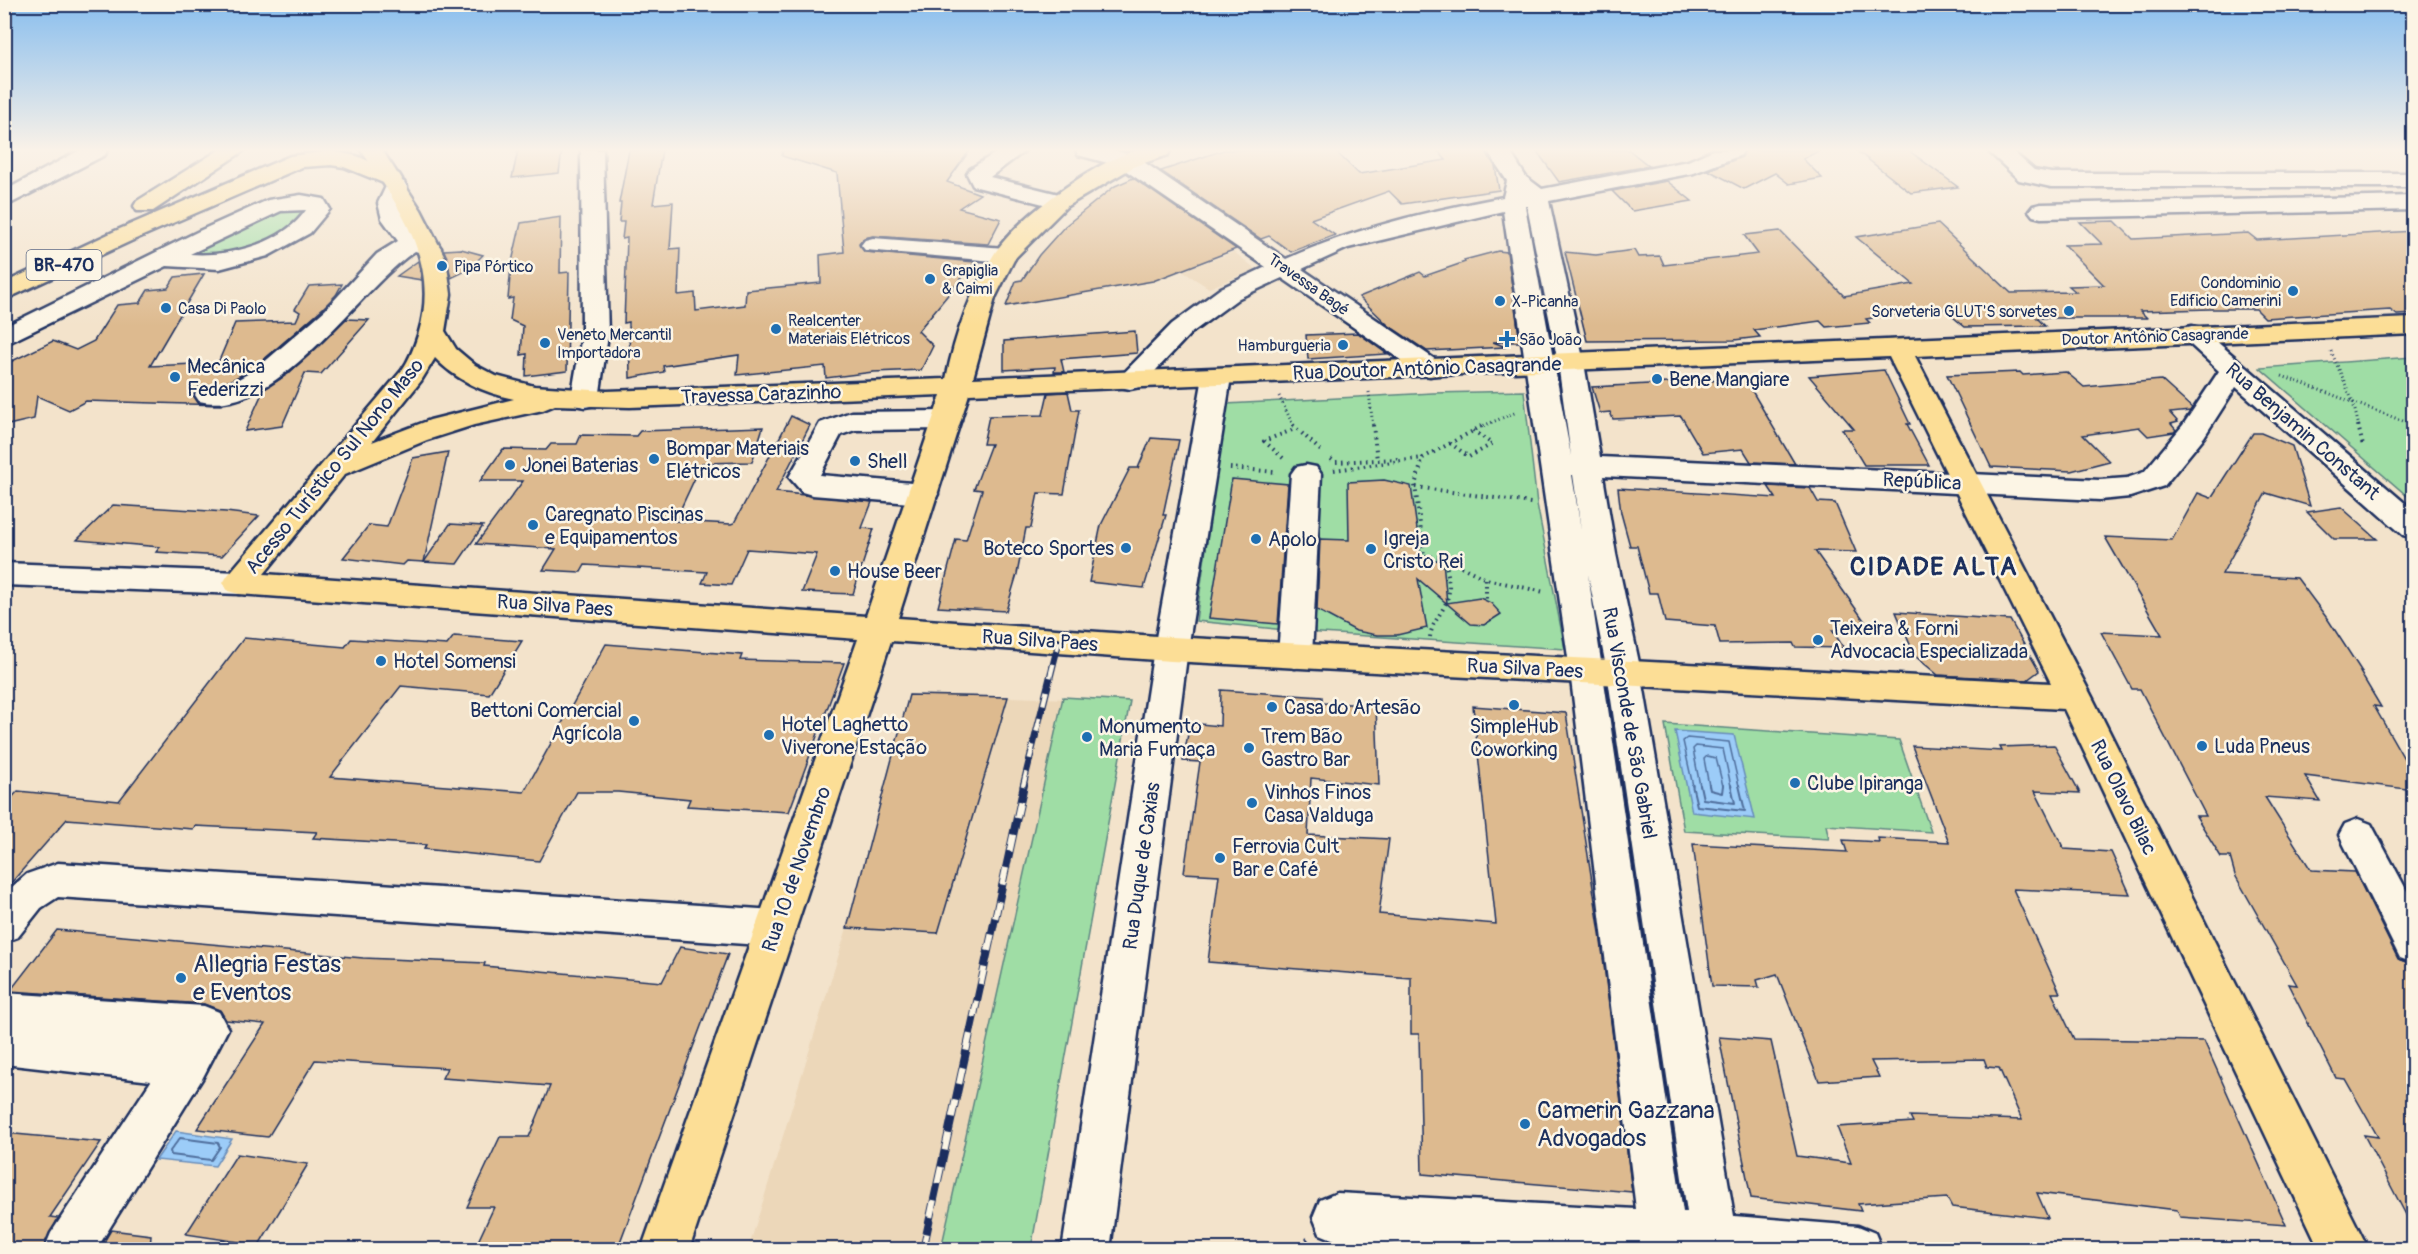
<svg xmlns="http://www.w3.org/2000/svg" width="2418" height="1254" viewBox="0 0 2418 1254" font-family="Pangolin,sans-serif">
<rect width="100%" height="100%" fill="#f3e3cb"/>
<filter id="ink" filterUnits="userSpaceOnUse"><feTurbulence type="fractalNoise" baseFrequency=".0167" numOctaves="2"/><feDisplacementMap in="SourceGraphic" scale="12" xChannelSelector="R" yChannelSelector="G"/><feConvolveMatrix kernelMatrix="1 2 1 2 8 2 1 2 1" color-interpolation-filters="sRGB"/></filter>
<g filter="url(#ink)">
<!-- built -->
<g fill="#ecd7b9">
<path d="M1234,252L1256,269L1209,288L1182,271Z"/>
<path d="M1008,697L1130,701L1031,1249L748,1250L847,928L938,932Z"/>
</g>
<!-- green -->
<g fill="#9fdda5" stroke="#5d8682" stroke-width="1.5">
<path d="M314,206L312,218C271,239 243,256 196,255V249L277,208Z"/>
<path d="M2413,357V501L2260,368Z"/>
<path d="M1524,391L1537,504L1565,649L1306,632L1196,621L1226,404L1433,393Z"/>
<path d="M1063,697L1130,701L1031,1249H941Z"/>
<path d="M1665,724L1899,740L1931,832L1826,825L1829,839L1684,831Z"/>
</g>
<!-- water -->
<g fill="#9cccf8" stroke="#688dba" stroke-width="1.5">
<path d="M1675,731L1734,735L1755,819L1692,812Z"/>
<path d="M176,1131L232,1139L215,1166L156,1160Z"/>
</g>
<g fill="none" stroke-linecap="round" stroke-linejoin="round">
<!-- shore-far1 -->
<g stroke="#4f6e9c" stroke-width="1.5">
<path d="M1693,786L1683,741L1687,738L1729,742L1739,786"/>
<path d="M1700,786L1693,749L1696,746L1723,749L1731,786"/>
<path d="M1709,786L1704,759L1707,756L1716,758L1723,786"/>
</g>
<!-- shore -->
<g stroke="#4f6e9c" stroke-width="2">
<path d="M1692,785L1697,806L1745,811L1739,785"/>
<path d="M1700,785L1703,799L1735,803L1731,785"/>
<path d="M1709,785L1710,790L1722,793L1723,785"/>
<path d="M180,1138L218,1143L220,1147L211,1160L171,1155L170,1151Z"/>
</g>
</g>
<!-- building -->
<g fill="#ddba8f" stroke="#1b2f5e" stroke-width="1.5">
<path d="M518,150H562L559,173L512,178Z"/>
<path d="M629,150H662L653,204L673,202L670,249L680,248L678,295L695,293L696,311L745,305L746,290L821,283L820,255L844,252L837,173L782,156L783,150H970L947,182L980,194L959,208L1001,219L988,244L873,236L864,238L859,244L865,252L975,262L918,331L933,346L921,370L873,372L826,378L825,366L737,375L739,355L663,366L664,372L630,378L629,322L624,323L627,238L622,239L624,222H619L621,203H619Z"/>
<path d="M1224,150H1334L1359,174L1446,160L1437,150H1485L1495,166L1499,190L1402,204L1389,191L1311,219L1335,235L1291,252L1269,236L1261,239L1161,171Z"/>
<path d="M1536,150H1629L1649,166L1559,182Z"/>
<path d="M1745,150H1820L1803,159L1822,178L1789,184L1775,173L1744,189L1708,170L1742,157Z"/>
<path d="M1856,150H1908L1958,187L1911,193Z"/>
<path d="M1133,178L1236,249L1153,281L1006,306L1016,281L1022,280L1039,255L1065,226L1115,186Z"/>
<path d="M1667,181L1692,201L1632,211L1612,191Z"/>
<path d="M561,217L560,273L569,272L567,371L526,376L527,354L521,355L523,326L510,320L513,298L508,299L511,266L521,223Z"/>
<path d="M2115,221L2133,239L2248,233L2257,240L2414,231V314L2397,315L2390,310L2265,318L2256,309H2210L2140,311L2147,318H2037L2045,326L1965,327L1941,307L1866,319L1870,323L1826,327L1820,321L1754,330L1760,337L1734,340L1587,341L1565,252L1596,255L1634,250L1638,257L1660,256L1664,265L1758,254L1744,235L1780,231L1844,296L1913,284L1856,237L1938,224L2011,293L2076,292L2069,286L2104,285L2064,245L2102,244L2080,222Z"/>
<path d="M461,249L483,255L468,270L451,278L444,250Z"/>
<path d="M1498,251L1507,252L1520,342H1493L1506,347L1427,351L1388,325L1359,297L1420,272L1425,276L1465,262L1464,260Z"/>
<path d="M418,261L422,280L397,276Z"/>
<path d="M204,274L150,366L218,363L235,323L296,321L300,312L295,309L309,286L342,284L336,295L323,308L254,368L230,381L199,387L193,394L199,403L223,404L222,405L86,401L69,410L37,396L34,419L4,426V365L53,341L76,350L94,341L117,305L140,303L148,290L168,288L175,277Z"/>
<path d="M346,319L369,320L321,374L305,373L282,426L245,431L264,389L288,374Z"/>
<path d="M1135,331L1137,353L1061,359L1064,372H1054L1055,367L1004,370V341Z"/>
<path d="M1358,333L1387,354L1308,359L1306,335Z"/>
<path d="M1884,370L1910,424H1907L1929,465H1864L1842,429H1854L1809,376Z"/>
<path d="M2020,372L2023,375L2066,372L2084,387L2161,380L2192,408L2190,411L2170,413L2178,422L2171,424L2176,430L2174,432L2148,436L2139,427L2083,435L2109,461L2071,471L1991,467L1947,375Z"/>
<path d="M1745,379L1795,464L1751,462L1743,449L1703,453L1681,416L1613,419L1610,412L1600,413L1592,387Z"/>
<path d="M1068,392L1072,410H1079L1064,494L1038,493L1031,528H1026L1017,574L1006,611L938,607L956,539L966,540L982,490L974,489L991,444H983L989,416L1043,415L1048,393Z"/>
<path d="M791,416L810,425L776,492L872,502L862,528L874,529L853,594L802,592L817,554L747,549L731,585L702,583L707,572L585,565L581,572L543,570L556,549L476,544L523,481H480L503,449L546,450L551,444H577L581,435L636,436L640,431L763,427L752,462L702,463L675,521L731,524L734,523Z"/>
<path d="M2253,433H2261L2292,446L2310,506L2266,493L2222,574L2297,578L2329,621L2362,672H2360L2381,707L2374,706L2414,776V790L2305,776L2320,801L2265,797L2311,870L2355,872L2398,959L2411,964L2414,970V1230L2364,1135L2378,1137L2345,1079L2336,1078L2288,984L2297,985L2235,875L2230,857H2221L2196,816H2206L2140,689H2132L2101,632L2162,635L2105,537L2172,540L2198,493L2211,498Z"/>
<path d="M1151,438L1179,440L1163,515H1166L1144,588L1089,582L1101,525L1130,468H1138Z"/>
<path d="M448,452L424,562L407,561L403,565L343,558L369,525L387,527L413,458Z"/>
<path d="M1232,479L1288,484L1278,624L1209,618Z"/>
<path d="M1384,480L1411,486L1421,558L1443,561L1447,603L1480,598L1491,603L1501,614L1484,625L1471,624L1418,579L1427,628L1397,635H1377L1356,631L1317,610L1320,539L1349,540L1348,482Z"/>
<path d="M1768,486L1810,488L1818,502L1835,503L1856,552L1815,551L1868,626L1832,630L1844,648L1795,647L1793,643L1720,644L1715,626L1665,622L1658,593H1649L1637,546H1630L1621,513L1618,488L1776,498Z"/>
<path d="M113,505L226,512L259,516L222,556L156,552L160,547L77,540Z"/>
<path d="M2341,507L2377,539H2334L2307,512Z"/>
<path d="M450,524L483,526L457,564L424,562Z"/>
<path d="M1896,612L2010,620L2039,671L2027,680L1938,675L1915,656Z"/>
<path d="M454,636L522,641L489,694L401,686L330,777L524,792L606,644L742,655L740,660L844,663L789,812L687,806L690,799L618,792H577L539,861L424,849L426,845L313,838L317,832L195,826L193,829L67,819L4,891V806L18,791L119,801L244,638L345,647L351,639L447,645Z"/>
<path d="M1221,690L1322,697V703L1376,705L1379,785L1311,778L1308,835L1389,839L1379,914L1496,924L1473,706L1566,713L1600,933L1632,1192L1422,1174L1419,1034H1411V978L1208,962L1219,875L1184,873L1200,762L1183,761L1190,723L1220,726Z"/>
<path d="M909,695L1008,697L938,933L847,928Z"/>
<path d="M2054,745L2080,793L2035,791L2064,849L2111,852L2130,894L2013,889L2060,993H2052L2074,1039L2204,1041L2286,1225L2180,1217L2177,1210L2037,1193L2048,1218L1952,1207L1947,1198L1858,1204L1861,1211L1751,1198L1719,1037L1771,1041L1797,1156L1851,1163L1837,1127L1913,1122L1910,1116L2022,1120L1999,1068L1987,1067L1984,1059L1871,1061L1879,1077L1819,1081L1777,974L1757,980L1759,987L1712,986L1693,844L1847,852L1843,840L1879,842L1878,838L1949,842L1912,746L2002,751L2000,747Z"/>
<path d="M57,930L363,958L485,963L484,966L662,982L680,947L728,954L617,1250H474L494,1207H467L500,1137H529L550,1086L442,1078L447,1068L315,1060L268,1137L197,1129L265,1024L226,1020L220,1010L204,1004L10,991Z"/>
<path d="M4,1133L101,1142L50,1217L58,1218L42,1250H4Z"/>
<path d="M237,1154L308,1164L259,1245L186,1234Z"/>
<path d="M111,1230L151,1235L150,1250H99Z"/>
</g>
<g fill="none" stroke-linecap="round" stroke-linejoin="round">
<defs>
<g id="minor">
<path d="M80,150H107L105,155L4,207V191Z"/>
<path d="M581,150H603L608,335L599,399L595,405L585,407L575,405L571,399L582,335Z"/>
<path d="M1000,150H1026L990,177L1067,196L1070,201L1067,206L1059,208L973,186L967,174L970,169Z"/>
<path d="M1076,150H1113L1135,156L1286,259C1355,228 1429,211 1503,197L1507,181L1487,150H1509L1526,177L1542,189L1688,161L1713,150H1743L1741,155L1694,173L1549,201L1584,363L1600,457L2100,480L2127,478L2144,472L2183,425L2219,371L2179,334L2183,328L2192,326L2201,328L2414,511V538L2403,535L2236,387L2204,437L2164,486L2130,497L2100,500L1603,476L1616,554L1641,672L1734,1216L1858,1226L1875,1233L1882,1250H1507L1337,1241L1320,1234L1313,1217L1320,1200L1337,1193L1636,1209L1570,671L1503,211L1348,248L1302,269L1439,362L1443,368L1439,374L1430,376L1421,374L1282,278L1239,298L1190,334L1140,387L1130,389L1120,387L1116,381L1172,324L1221,288L1266,267L1119,166L1078,155ZM1525,206H1527L1558,363L1571,456ZM1572,475H1573L1581,530ZM1588,574L1607,672L1687,1212H1683Z"/>
<path d="M1987,150H2011L2034,170L2051,173H2414V187H2051L2019,180Z"/>
<path d="M396,180L404,182L407,187C397,210 402,225 426,238C432,241 437,242 441,248L437,253L429,255L415,251C358,289 277,420 199,401L195,395L199,389L231,383L255,370L325,310L377,254L398,241L382,219L378,203L388,182Z"/>
<path d="M301,195L324,199L330,209L310,233L268,256L219,269L167,266L4,345V327L199,231L268,200ZM306,210C283,244 229,257 190,254L281,211Z"/>
<path d="M2414,196V210L2041,218L2033,216L2029,211L2033,206L2041,204Z"/>
<path d="M873,238L1005,248L1014,250L1017,255L1014,260L1005,262L865,250L861,245L865,240Z"/>
<path d="M1217,369L1227,371L1231,377L1188,649L1110,1250H1062L1154,649L1203,377L1207,371Z"/>
<path d="M947,411L957,414L961,420L957,426L947,429L855,430L841,435L820,475L923,484L934,487L938,494L934,501L923,504L812,495L802,492L789,477L820,423L851,412Z"/>
<path d="M1306,465L1316,467L1321,474L1312,656L1307,665L1295,668L1283,665L1278,656L1291,474L1296,467Z"/>
<path d="M4,563L239,572L250,575L255,583L250,591L239,594L4,585Z"/>
<path d="M2358,819L2371,824L2414,904V963L2400,958L2339,835L2345,824Z"/>
<path d="M58,863L776,910L790,916L796,928L790,940L776,946L58,897L41,908L18,937L4,942V894L27,874Z"/>
<path d="M4,993L204,1006L219,1012L228,1029L202,1079L96,1250H44L51,1233L151,1081L4,1064Z"/>
</g>
<path id="major" d="M361,150H382L421,210L446,259L451,294L445,331L456,349L475,365L496,376L534,386L607,391L946,379C955,335 969,294 993,256C1014,220 1094,162 1134,151C1145,148 1159,150 1170,150L1168,155L1135,166L1067,206L1015,258L995,298L973,378L2414,318V334L1915,356L2092,697L2369,1250H2320L2064,709L1171,661L891,641L689,1250H641L858,639L239,594L228,591L223,583L228,575L402,370C410,359 415,345 419,332C440,261 399,207 361,150ZM1889,357L2051,683L1171,637L898,618L969,394ZM435,358C456,380 485,393 514,399L430,420L372,442L421,381ZM941,395L866,616L264,574L345,474L427,440L474,425L543,410L555,405L630,407Z"/>
<g id="highway">
<path d="M219,150H245L153,211H137L134,206L137,201Z"/>
<path d="M331,151L357,156L399,174L402,179L399,184L391,186L344,167L331,165L302,167L131,241L4,300V283L115,231L290,156Z"/>
</g>
</defs>
<!-- minor casing -->
<use href="#minor" stroke="#1b2f5e" stroke-width="5"/>
<!-- major casing -->
<use href="#major" stroke="#1b2f5e" stroke-width="5"/>
<!-- highway casing -->
<use href="#highway" stroke="#1b2f5e" stroke-width="5"/>
<!-- path-far2 -->
<g stroke="#1b2f5e" stroke-width="3" stroke-dasharray="1 3" stroke-linecap="butt">
<path d="M2331,351L2353,402L2359,427"/>
<path d="M2282,376L2414,425"/>
<path d="M1369,392L1373,427"/>
<path d="M1279,396L1294,427"/>
<path d="M1480,427L1517,412"/>
</g>
<!-- path-far1 -->
<g stroke="#1b2f5e" stroke-width="4" stroke-dasharray="1.5 4.5" stroke-linecap="butt">
<path d="M1293,425L1321,451"/>
<path d="M1373,425L1377,460"/>
<path d="M2358,425L2363,446"/>
<path d="M1450,443L1469,457L1492,444L1473,430"/>
<path d="M1283,458L1264,441L1295,429"/>
<path d="M1331,459L1335,462L1398,459"/>
<path d="M1230,468L1276,472"/>
<path d="M1334,470L1423,458"/>
<path d="M1416,487L1531,503"/>
<path d="M1445,558L1486,579L1544,592"/>
<path d="M1486,579V600"/>
<path d="M1430,637C1432,621 1444,612 1448,597C1451,585 1447,570 1445,558L1424,556L1415,485L1423,458L1484,425"/>
</g>
<!-- path -->
<path stroke="#1b2f5e" stroke-width="4.5" stroke-dasharray="2 6" stroke-linecap="butt" d="M1294,1250L1308,1239"/>
<!-- minor -->
<use href="#minor" fill="#fcf5e5" fill-rule="evenodd"/>
<!-- major -->
<use href="#major" fill="#fcde96" fill-rule="evenodd"/>
<!-- highway -->
<use href="#highway" fill="#fcde96" fill-rule="evenodd"/>
<defs>
<path id="rail-far1" d="M1023,786L1059,641"/>
<path id="rail" d="M923,1250L1024,785"/>
</defs>
<!-- rail-far1 casing -->
<use href="#rail-far1" stroke="#1b2f5e" stroke-width="7"/>
<!-- rail casing -->
<use href="#rail" stroke="#1b2f5e" stroke-width="8"/>
<!-- rail-far1 -->
<use href="#rail-far1" stroke="#fcf5e5" stroke-width="4.5" stroke-dasharray="14" stroke-linecap="butt"/>
<!-- rail -->
<use href="#rail" stroke="#fcf5e5" stroke-width="6" stroke-dasharray="17" stroke-linecap="butt"/>
</g>
</g>
<!-- sky -->
<linearGradient id="sky" x2="0" y2="1"><stop stop-color="#89beee"/><stop offset="0.46" stop-color="#faf2e8"/><stop offset="1" stop-color="#faf2e8" stop-opacity="0"/></linearGradient>
<rect width="2418" height="326" fill="url(#sky)"/>
<!-- markers -->
<g fill="#1f6fb2" stroke="#fcf5e5" stroke-width="2">
<circle cx="442" cy="266" r="6"/>
<circle cx="930" cy="279" r="6"/>
<circle cx="2293" cy="291" r="6"/>
<circle cx="1500" cy="301" r="6"/>
<circle cx="166" cy="308" r="6"/>
<circle cx="2069" cy="311" r="6"/>
<circle cx="776" cy="329" r="6"/>
<path d="M1504 330h6v6h6v6h-6v6h-6v-6h-6v-6h6z"/>
<circle cx="545" cy="343" r="6"/>
<circle cx="1343" cy="345" r="6"/>
<circle cx="175" cy="377" r="6"/>
<circle cx="1657" cy="379" r="6"/>
<circle cx="654" cy="459" r="6"/>
<circle cx="855" cy="461" r="6"/>
<circle cx="510" cy="465" r="6"/>
<circle cx="533" cy="525" r="6"/>
<circle cx="1256" cy="539" r="6"/>
<circle cx="1126" cy="548" r="6"/>
<circle cx="1371" cy="549" r="6"/>
<circle cx="835" cy="571" r="6"/>
<circle cx="1818" cy="640" r="6"/>
<circle cx="381" cy="661" r="6"/>
<circle cx="1514" cy="705" r="6"/>
<circle cx="1272" cy="707" r="6"/>
<circle cx="634" cy="721" r="6"/>
<circle cx="769" cy="735" r="6"/>
<circle cx="1087" cy="737" r="6"/>
<circle cx="2202" cy="746" r="6"/>
<circle cx="1249" cy="748" r="6"/>
<circle cx="1795" cy="783" r="6"/>
<circle cx="1252" cy="803" r="6"/>
<circle cx="1220" cy="858" r="6"/>
<circle cx="181" cy="978" r="6"/>
<circle cx="1525" cy="1124" r="6"/>
</g>
<g text-anchor="middle" stroke-width="5" stroke-linejoin="round" paint-order="stroke">
<!-- far-poi labels -->
<g font-size="16" fill="#1b2f5e" stroke="#fcf5e5" text-anchor="start">
<text x="454" y="272">Pipa Pórtico</text>
<text x="942" y="276">Grapiglia<tspan x="942" dy="18">&amp; Caimi</tspan></text>
<text x="2281" y="288" text-anchor="end">Condominio<tspan x="2281" dy="18">Edificio Camerini</tspan></text>
<text x="1512" y="307">X-Picanha</text>
<text x="178" y="314">Casa Di Paolo</text>
<text x="2057" y="317" text-anchor="end">Sorveteria GLUT'S sorvetes</text>
<text x="788" y="326">Realcenter<tspan x="788" dy="18">Materiais Elétricos</tspan></text>
<text x="557" y="340">Veneto Mercantil<tspan x="557" dy="18">Importadora</tspan></text>
<text x="1519" y="345">São João</text>
<text x="1331" y="351" text-anchor="end">Hamburgueria</text>
</g>
<!-- far-street labels -->
<g font-size="16" fill="#1b2f5e" stroke="#fcf5e5">
<text transform="translate(1309 284) rotate(35)" y="6">Travessa Bagé</text>
<text transform="translate(2155 336) rotate(-2)" y="6">Doutor Antônio Casagrande</text>
</g>
<!-- shield labels -->
<rect fill="#fcf5e5" stroke="#5e6a86" stroke-width="1.5" x="26.5" y="250" width="75" height="30" rx="4.5"/>
<g font-size="18" font-weight="bold" fill="#1b2f5e">
<text x="64" y="271">BR-470</text>
</g>
<!-- poi labels -->
<g font-size="20" fill="#1b2f5e" stroke="#fcf5e5" text-anchor="start">
<text x="187" y="373">Mecânica<tspan x="187" dy="23">Federizzi</tspan></text>
<text x="1669" y="386">Bene Mangiare</text>
<text x="666" y="455">Bompar Materiais<tspan x="666" dy="23">Elétricos</tspan></text>
<text x="867" y="468">Shell</text>
<text x="522" y="472">Jonei Baterias</text>
<text x="545" y="521">Caregnato Piscinas<tspan x="545" dy="23">e Equipamentos</tspan></text>
<text x="1383" y="545">Igreja<tspan x="1383" dy="23">Cristo Rei</tspan></text>
<text x="1268" y="546">Apolo</text>
<text x="1114" y="555" text-anchor="end">Boteco Sportes</text>
<text x="847" y="578">House Beer</text>
<text x="1830" y="635">Teixeira &amp; Forni<tspan x="1830" dy="23">Advocacia Especializada</tspan></text>
<text x="393" y="668">Hotel Somensi</text>
<text x="1284" y="714">Casa do Artesão</text>
<text x="622" y="717" text-anchor="end">Bettoni Comercial<tspan x="622" dy="23">Agrícola</tspan></text>
<text x="781" y="731">Hotel Laghetto<tspan x="781" dy="23">Viverone Estação</tspan></text>
<text x="1099" y="733">Monumento<tspan x="1099" dy="23">Maria Fumaça</tspan></text>
<text x="1514" y="733" text-anchor="middle">SimpleHub<tspan x="1514" dy="23">Coworking</tspan></text>
<text x="1261" y="743">Trem Bão<tspan x="1261" dy="23">Gastro Bar</tspan></text>
<text x="2214" y="753">Luda Pneus</text>
<text x="1807" y="790">Clube Ipiranga</text>
<text x="1264" y="799">Vinhos Finos<tspan x="1264" dy="23">Casa Valduga</tspan></text>
<text x="1232" y="853">Ferrovia Cult<tspan x="1232" dy="23">Bar e Café</tspan></text>
</g>
<!-- street labels -->
<g font-size="20" fill="#1b2f5e" stroke="#fcf5e5">
<text transform="translate(1427 368) rotate(-2)" y="7">Rua Doutor Antônio Casagrande</text>
<text transform="translate(761 394) rotate(-2)" y="7">Travessa Carazinho</text>
<text transform="translate(2303 431) rotate(41)" y="7">Rua Benjamin Constant</text>
<text transform="translate(334 466) rotate(-51)" y="7">Acesso Turístico Sul Nono Maso</text>
<text transform="translate(1922 481) rotate(3)" y="7">República</text>
<text transform="translate(555 605) rotate(4)" y="7">Rua Silva Paes</text>
<text transform="translate(1040 640) rotate(4)" y="7">Rua Silva Paes</text>
<text transform="translate(1525 668) rotate(3)" y="7">Rua Silva Paes</text>
<text transform="translate(1630 723) rotate(80)" y="7">Rua Visconde de São Gabriel</text>
<text transform="translate(2124 797) rotate(64)" y="7">Rua Olavo Bilac</text>
<text transform="translate(1141 866) rotate(-82)" y="7">Rua Duque de Caxias</text>
<text transform="translate(796 869) rotate(-71)" y="7">Rua 10 de Novembro</text>
</g>
<!-- near-poi labels -->
<g font-size="24" fill="#1b2f5e" stroke="#fcf5e5" text-anchor="start">
<text x="193" y="972">Allegria Festas<tspan x="193" dy="28">e Eventos</tspan></text>
<text x="1537" y="1118">Camerin Gazzana<tspan x="1537" dy="28">Advogados</tspan></text>
</g>
<!-- district labels -->
<g font-size="26" font-weight="bold" letter-spacing="1.5" fill="#1b2f5e" stroke="#fcf5e5">
<text x="1934" y="575">CIDADE ALTA</text>
</g>
</g>
<!-- margin -->
<rect width="2418" height="1254" fill="none" stroke="#fcf5e5" stroke-width="24"/>
<rect x="12" y="12" width="2394" height="1230" fill="none" stroke="#1b2f5e" stroke-width="2" filter="url(#ink)"/>
</svg>
